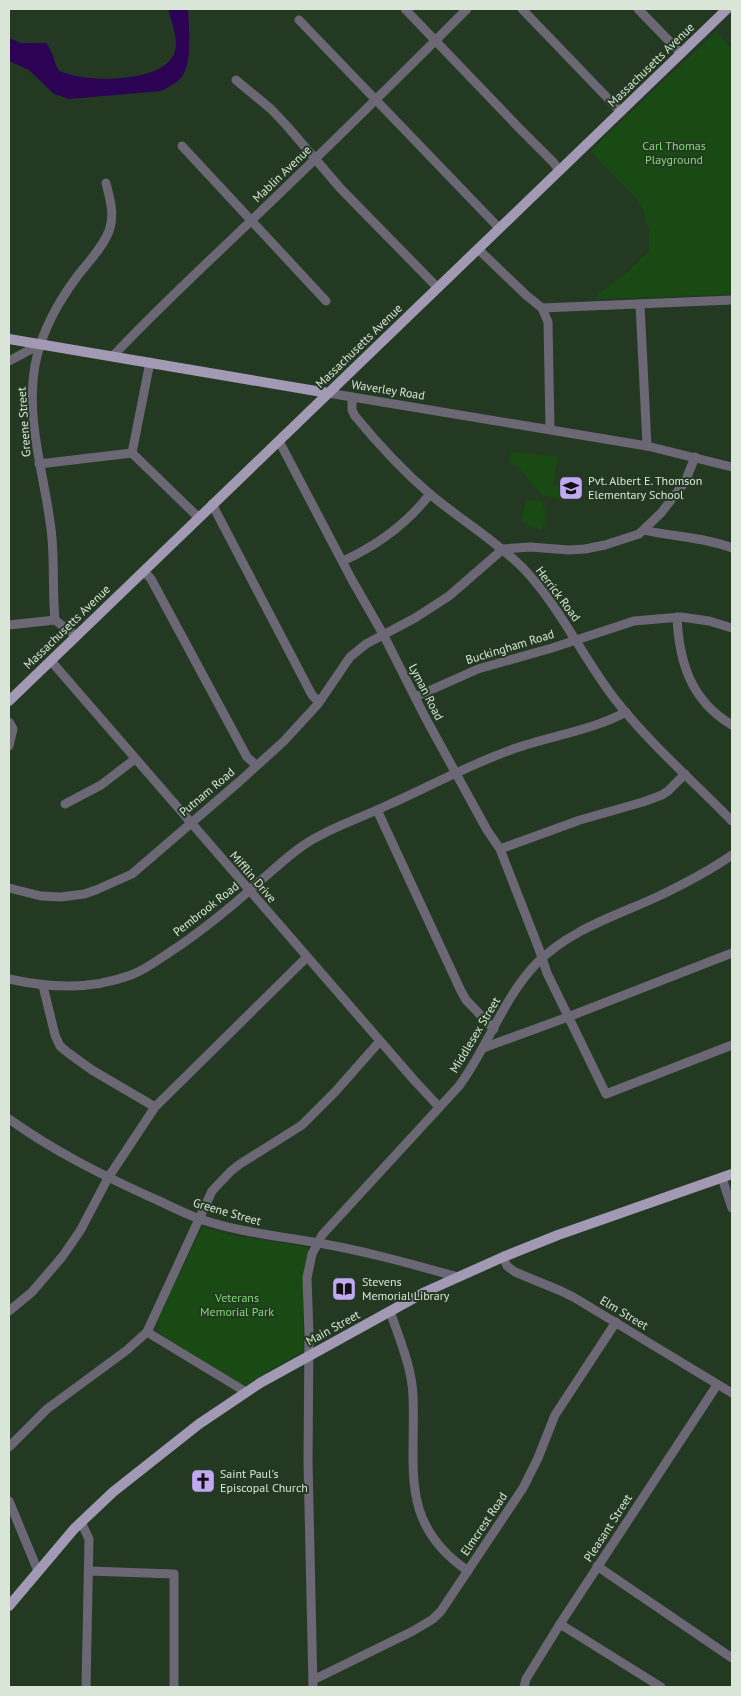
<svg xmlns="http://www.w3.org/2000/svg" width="741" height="1696" viewBox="0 0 741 1696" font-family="'PT Sans',sans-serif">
<rect width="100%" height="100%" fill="#243922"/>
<!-- green -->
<g fill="#194a13">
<path d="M716,32L732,49V294L595,299L599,293L625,275L649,251V229L641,204L590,151Z"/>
<path d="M512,452L548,456V455L558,456L553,484L564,486L561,492L563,500L543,495L540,493L520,468L509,463L510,453Z"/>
<path d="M535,499L542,502C546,512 548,520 541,530L521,522L526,500L534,501Z"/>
<path d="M202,1227L234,1236L309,1247L303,1279V1351L245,1385H241L164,1338L158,1329L159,1317Z"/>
</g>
<!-- water -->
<path fill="#2c0254" d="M168,9H188C189,25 192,62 183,75C178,83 169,87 161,91L69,99L54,94L29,70L9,61V38L21,43H46C54,53 53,61 59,71C66,73 74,76 81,77C105,81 163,80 174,54C180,42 171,21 168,9Z"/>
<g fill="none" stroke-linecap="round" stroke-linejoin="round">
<!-- minor -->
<g stroke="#6b6774" stroke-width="9">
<path d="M405,9L519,128L553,162L559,170"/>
<path d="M522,9L621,112"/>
<path d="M638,9L674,46L681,54"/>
<path d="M299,20L499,228"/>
<path d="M236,80L271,109L287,126L341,189L437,287"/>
<path d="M182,146L326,301"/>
<path d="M478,249L526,295L542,308L732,300"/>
<path d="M640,304L647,446"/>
<path d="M542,308L548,322L550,429"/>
<path d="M113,356C158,308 206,264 254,218C326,149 397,79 467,9"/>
<path d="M9,361L41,344"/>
<path d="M328,393L647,446L732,467"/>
<path d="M352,397V410L355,416C378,444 403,471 431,495C461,520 495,540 523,568C560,607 582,656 614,698C649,743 693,781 732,821"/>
<path d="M279,441L352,580L383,634L425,717L487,830L500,849L539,949L547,973L606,1094L732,1045"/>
<path d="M132,453L150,362"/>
<path d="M39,464L132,453L198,517"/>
<path d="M212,504L312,695L319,702"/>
<path d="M644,530C673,537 704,537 732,548"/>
<path d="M343,561C378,545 406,525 430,494"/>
<path d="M144,571L151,579L247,757L256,765"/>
<path d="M677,617C679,662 691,701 732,725"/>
<path d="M55,620C52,590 55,559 51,529C44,471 23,414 37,356C44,328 59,301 76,278C87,263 102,249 109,231C115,215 110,199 106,183"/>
<path d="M55,620L76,636"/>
<path d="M9,625L55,620"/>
<path d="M51,661L414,1080L439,1107"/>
<path d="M415,697L478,669L552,648L634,621L681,617L709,621L732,628"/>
<path d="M9,722L13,729L9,746"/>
<path d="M65,804L101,785L135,759"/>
<path d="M377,810L461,991L466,1000L494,1029"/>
<path d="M500,849L580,820L643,802L662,795L668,791L685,774"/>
<path d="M9,888L41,896L61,897L84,894L96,890L132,874L240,781L284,741L318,704L350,657L366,644L415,618L449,596L503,549L530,547L569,550L585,549L605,545L639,534L661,513L685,482L695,457"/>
<path d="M9,979C51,988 90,990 131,975C145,970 158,960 170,952C202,931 231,907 259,882C278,866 297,847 319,836C341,824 365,816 388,805C428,787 467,766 508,751C547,736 589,732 626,712"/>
<path d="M43,986L55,1035L60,1046L67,1052L92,1070L155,1107"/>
<path d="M483,1048L568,1017L732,953"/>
<path d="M9,1119C54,1151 98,1173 148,1196C165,1203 182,1213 200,1219C235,1231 271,1235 307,1241C358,1249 408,1263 458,1277"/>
<path d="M722,1178L732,1208"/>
<path d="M503,1257L507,1266L515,1272L561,1291L575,1298L732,1393"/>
<path d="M9,1311L32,1292L62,1257L80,1231L108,1178L155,1107L307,957"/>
<path d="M390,1311C399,1338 412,1367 413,1396C416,1468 398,1523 468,1571"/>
<path d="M147,1332L246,1392"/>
<path d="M9,1447L47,1409L127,1350L147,1332L212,1191L231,1171L240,1164L302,1125L335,1092L380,1041"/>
<path d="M9,1501L38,1571"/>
<path d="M81,1522L89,1539L86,1687"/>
<path d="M597,1566L732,1658"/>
<path d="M89,1571L174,1574V1687"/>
<path d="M560,1624L661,1687"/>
<path d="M313,1680L413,1631L433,1619L441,1611L523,1488L538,1458L555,1415L616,1322"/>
<path d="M313,1687L308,1462L309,1334L307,1278L312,1254L322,1235L459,1086C487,1048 504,997 536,964C570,929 616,916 659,896C684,884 709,871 732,855"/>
<path d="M524,1687L526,1679L560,1624L717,1385"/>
</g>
<!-- major -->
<g stroke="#a29ab5" stroke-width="10">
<path d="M9,339L328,393"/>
<path d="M9,701L727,9"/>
<path d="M9,1606L74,1529L113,1492L199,1424L260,1383L425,1292L503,1257L558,1235L732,1174"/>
</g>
</g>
<!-- icons -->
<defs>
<symbol id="school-square" viewBox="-11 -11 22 22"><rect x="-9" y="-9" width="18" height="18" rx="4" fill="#c1a8f3" stroke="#243922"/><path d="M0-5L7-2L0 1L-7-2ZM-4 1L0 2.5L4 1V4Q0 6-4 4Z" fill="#111"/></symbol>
<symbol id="library-square" viewBox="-11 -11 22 22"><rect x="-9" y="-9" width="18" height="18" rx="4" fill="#c1a8f3" stroke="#243922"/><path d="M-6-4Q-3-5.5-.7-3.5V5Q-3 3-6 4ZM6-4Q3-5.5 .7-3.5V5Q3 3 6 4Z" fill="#111"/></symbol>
<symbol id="church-square" viewBox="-11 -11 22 22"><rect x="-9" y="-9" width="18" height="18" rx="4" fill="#c1a8f3" stroke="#243922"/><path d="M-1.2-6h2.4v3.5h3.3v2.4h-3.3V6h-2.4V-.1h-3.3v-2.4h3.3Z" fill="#111"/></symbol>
</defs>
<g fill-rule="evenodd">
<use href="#school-square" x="557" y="474" width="28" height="28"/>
<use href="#library-square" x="330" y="1275" width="28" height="28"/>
<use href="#church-square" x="189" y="1467" width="28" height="28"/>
</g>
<g text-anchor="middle" stroke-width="4" stroke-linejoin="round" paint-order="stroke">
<!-- street labels -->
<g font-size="12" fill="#d9e5d7" stroke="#243922">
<text transform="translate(651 65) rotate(-44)" y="4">Massachusetts Avenue</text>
<text transform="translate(282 174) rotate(-44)" y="4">Mablin Avenue</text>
<text transform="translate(359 346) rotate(-44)" y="4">Massachusetts Avenue</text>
<text transform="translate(388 390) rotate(9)" y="4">Waverley Road</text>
<text transform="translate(24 422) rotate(-94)" y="4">Greene Street</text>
<text transform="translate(558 594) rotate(53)" y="4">Herrick Road</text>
<text transform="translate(67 627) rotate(-44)" y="4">Massachusetts Avenue</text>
<text transform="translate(510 647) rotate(-17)" y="4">Buckingham Road</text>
<text transform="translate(426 692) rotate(63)" y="4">Lyman Road</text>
<text transform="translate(207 792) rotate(-40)" y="4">Putnam Road</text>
<text transform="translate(253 877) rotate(49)" y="4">Mifflin Drive</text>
<text transform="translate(206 909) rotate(-38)" y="4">Pembrook Road</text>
<text transform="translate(475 1035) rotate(-59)" y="4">Middlesex Street</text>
<text transform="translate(227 1212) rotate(16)" y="4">Greene Street</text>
<text transform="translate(624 1313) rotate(31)" y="4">Elm Street</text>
<text transform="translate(333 1328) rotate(-29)" y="4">Main Street</text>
<text transform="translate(484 1524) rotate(-56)" y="4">Elmcrest Road</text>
<text transform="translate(608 1528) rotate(-57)" y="4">Pleasant Street</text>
</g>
<!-- park labels -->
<g font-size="12" fill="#80d875" stroke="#243922">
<text x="674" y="150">Carl Thomas<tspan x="674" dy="14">Playground</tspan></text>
<text x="237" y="1302">Veterans<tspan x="237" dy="14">Memorial Park</tspan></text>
</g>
<!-- poi labels -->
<g font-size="12" fill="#d9e5d7" stroke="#243922" text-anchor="start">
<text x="588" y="485">Pvt. Albert E. Thomson<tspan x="588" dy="14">Elementary School</tspan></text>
<text x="362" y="1286">Stevens<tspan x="362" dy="14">Memorial Library</tspan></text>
<text x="220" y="1478">Saint Paul's<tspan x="220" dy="14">Episcopal Church</tspan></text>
</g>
</g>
<!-- border -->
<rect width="741" height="1696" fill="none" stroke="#d9e5d7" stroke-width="20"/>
</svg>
